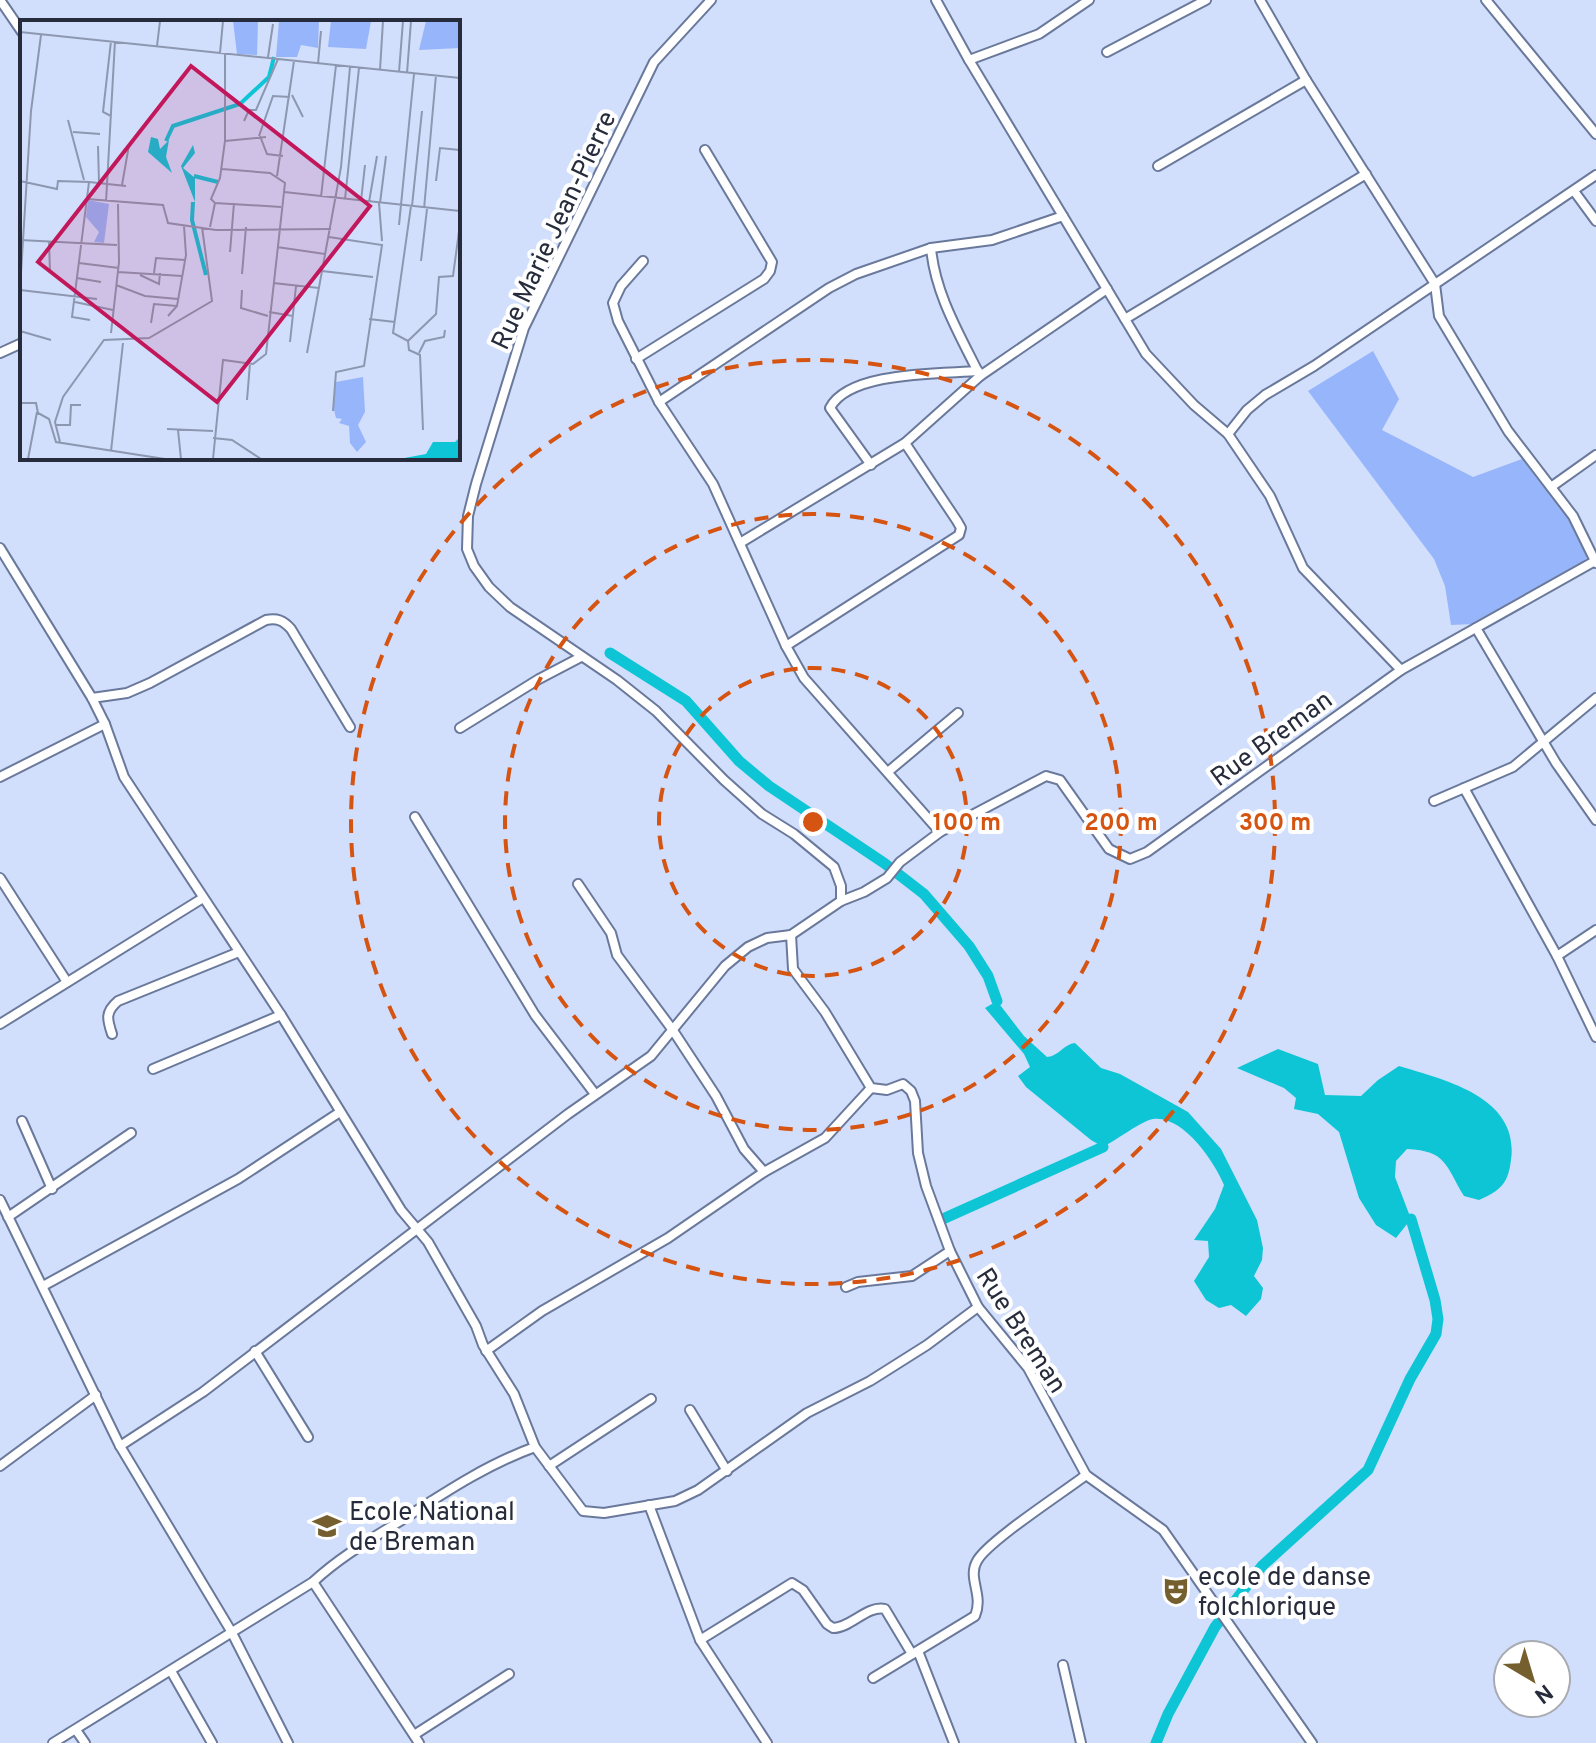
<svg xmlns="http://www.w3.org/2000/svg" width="1596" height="1743" viewBox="0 0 1596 1743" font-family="Overpass,sans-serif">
<rect width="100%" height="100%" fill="#d1dffd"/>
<!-- green -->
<path fill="#97b5fa" d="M1373,351L1399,399L1382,430L1473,477L1522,459L1570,521L1587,558L1571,571L1474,624L1451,625L1445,586L1434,559L1308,391Z"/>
<!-- water -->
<g fill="#0ec5d6">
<path d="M997,1001L1024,1036L1047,1057C1059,1056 1064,1044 1075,1043L1101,1068L1120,1074L1188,1112L1221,1149L1257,1220L1263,1248L1262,1260L1254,1276L1263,1288L1261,1299L1246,1316L1231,1305L1219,1308L1206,1300L1194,1281L1209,1257L1208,1241L1194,1240L1215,1209L1224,1185C1214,1161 1183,1115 1153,1119C1143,1120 1115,1141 1103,1147L1091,1140L1026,1087L1018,1076L1030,1067L1024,1054L985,1008Z"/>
<path d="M1278,1049L1318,1064L1325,1095L1361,1096L1378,1080L1399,1066C1445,1080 1520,1097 1511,1160C1508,1184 1501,1190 1479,1200L1464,1196C1445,1165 1447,1151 1407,1149L1396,1161L1395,1177L1411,1219L1396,1238L1376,1225L1359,1198L1339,1132L1318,1114L1294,1109L1296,1098L1284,1088L1237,1068Z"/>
</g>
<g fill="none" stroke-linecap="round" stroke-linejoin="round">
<!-- canal -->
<g stroke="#0ec5d6" stroke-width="11">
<path d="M610,653L686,701L739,761L769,786L884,863L924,894L969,946L988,976L997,1001"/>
<path d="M945,1218L1103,1147"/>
<path d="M1156,1743L1168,1714L1215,1627L1262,1566L1368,1470L1410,1379L1436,1334L1438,1319L1435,1300L1411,1219"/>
</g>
<defs>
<g id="street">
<path d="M0,0L22,32"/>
<path d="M711,0L654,62L524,328L476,484L468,516L467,549L474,566L489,587L510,607L617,680L656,711L724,780L762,814L794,834L834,867L841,886V901"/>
<path d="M936,0L969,60L1146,354L1194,405L1228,434L1270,496L1303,568L1401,670"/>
<path d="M1260,0L1306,80L1435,284L1439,316L1508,431L1573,516L1596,563"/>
<path d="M1486,0L1596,134"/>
<path d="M1107,52L1206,0"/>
<path d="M969,60L1039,34L1089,0"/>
<path d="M1158,166L1306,80"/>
<path d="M1574,191L1596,221"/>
<path d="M931,248C935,294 960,335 980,376"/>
<path d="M643,261L621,286L613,303L618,321L659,402L713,484L786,646L804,678L940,832"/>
<path d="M1125,319L1366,174"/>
<path d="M0,353L22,343"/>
<path d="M636,359L764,279L770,271L772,262L705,150"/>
<path d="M659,402L829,288L856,274L931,248L992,240L1063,216"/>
<path d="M1228,434L1247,410L1265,395L1314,366L1596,175"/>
<path d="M871,465L830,408C849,371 941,374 978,371"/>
<path d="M1551,487L1596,455"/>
<path d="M740,543L905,443L980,376L1107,289"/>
<path d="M0,548L92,698L105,724L124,777L281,1015L401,1210L428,1242L476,1326L483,1345L514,1394L535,1447L583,1511L604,1513L675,1501L698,1490L807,1413L870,1381L927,1345L978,1307"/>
<path d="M1476,628L1556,763L1596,820"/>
<path d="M786,646L959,535L961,528L957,521L905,443"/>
<path d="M92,698L127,693L150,683L266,620C277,618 283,620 291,629L350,727"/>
<path d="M460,728L539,679L581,657"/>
<path d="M889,771L958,713"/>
<path d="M0,777L105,724"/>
<path d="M1464,788L1557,956L1596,1037"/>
<path d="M1434,801L1513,767L1596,698"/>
<path d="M415,817L535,1015L595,1094"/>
<path d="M0,878L67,982"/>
<path d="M578,884L611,933L617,955L672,1029L716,1096L744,1149L764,1172"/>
<path d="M791,935L793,969L825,1012L871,1088L887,1090L903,1084L911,1091L915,1101L918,1153L926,1186L950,1251L978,1307L1028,1368L1086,1475L1163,1530L1312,1743"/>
<path d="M1557,956L1596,930"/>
<path d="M0,1024L203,898"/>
<path d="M112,1034C107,1019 105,1012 118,1001L239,952"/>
<path d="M153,1069L281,1015"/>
<path d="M22,1121L52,1189"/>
<path d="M0,1200L120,1446L231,1631L288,1743"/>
<path d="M8,1217L131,1133"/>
<path d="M43,1286L238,1179L340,1112"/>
<path d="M846,1287L858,1282L912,1276L950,1251"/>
<path d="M255,1351L308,1437"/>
<path d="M486,1351L542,1311L668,1238L764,1172L825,1138L871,1088"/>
<path d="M690,1410L727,1471"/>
<path d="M120,1446L203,1392L568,1114L651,1056L725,966L748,947L767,938L791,935L841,901L864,892L887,878L900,862L940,832L1046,776L1060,780L1109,849L1130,859L1147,852L1401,670L1595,561"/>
<path d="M0,1466L96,1395"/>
<path d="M549,1466L651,1399"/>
<path d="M649,1505L700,1640L767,1743"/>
<path d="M313,1582L419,1743"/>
<path d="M700,1640L792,1583L803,1590L827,1624L833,1628C851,1628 867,1605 885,1609L912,1654"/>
<path d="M918,1651L954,1743"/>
<path d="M1063,1665L1081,1743"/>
<path d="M171,1671L212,1743"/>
<path d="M873,1678L975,1616C984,1595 967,1578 977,1561C988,1541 1064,1492 1086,1475"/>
<path d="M76,1730L85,1743"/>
<path d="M414,1735L509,1674"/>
<path d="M53,1743L313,1582C341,1556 373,1538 405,1518C447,1491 488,1464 535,1447"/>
</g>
</defs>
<!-- street casing -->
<use href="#street" stroke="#6a799b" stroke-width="12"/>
<!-- street -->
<use href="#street" stroke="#fff" stroke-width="8"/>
</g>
<!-- distance rings -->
<g fill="none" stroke="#d55411" stroke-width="4" stroke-dasharray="14 10">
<circle cx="813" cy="822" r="154"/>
<circle cx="813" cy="822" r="308"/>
<circle cx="813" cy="822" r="462"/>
</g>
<!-- icons -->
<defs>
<symbol id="school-bare" viewBox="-9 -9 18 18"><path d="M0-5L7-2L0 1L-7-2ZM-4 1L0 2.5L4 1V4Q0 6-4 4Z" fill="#755f2f" stroke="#fff" stroke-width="2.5" paint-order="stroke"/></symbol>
<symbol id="theatre-bare" viewBox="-9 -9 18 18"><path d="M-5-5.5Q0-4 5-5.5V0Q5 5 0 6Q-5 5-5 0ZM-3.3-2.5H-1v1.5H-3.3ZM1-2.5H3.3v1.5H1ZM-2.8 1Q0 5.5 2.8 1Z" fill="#755f2f" stroke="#fff" stroke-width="2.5" paint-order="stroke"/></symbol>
</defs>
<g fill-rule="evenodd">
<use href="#school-bare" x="307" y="1506" width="40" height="40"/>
<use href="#theatre-bare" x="1156" y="1571" width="40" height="40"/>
</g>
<g text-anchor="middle" stroke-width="8" stroke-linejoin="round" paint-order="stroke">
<!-- street labels -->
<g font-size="26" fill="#262c3b" stroke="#fff">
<text transform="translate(553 230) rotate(-65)" y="9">Rue Marie Jean-Pierre</text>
<text transform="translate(1271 738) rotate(-36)" y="9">Rue Breman</text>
<text transform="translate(1022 1330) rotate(57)" y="9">Rue Breman</text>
</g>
<!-- poi labels -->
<g font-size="26" fill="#262c3b" stroke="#fff" text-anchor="start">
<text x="349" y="1520">Ecole National<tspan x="349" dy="30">de Breman</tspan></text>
<text x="1198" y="1585">ecole de danse<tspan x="1198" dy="30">folchlorique</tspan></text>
</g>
</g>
<!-- overview -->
<g transform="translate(20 20)">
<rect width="440" height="440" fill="#d1dffd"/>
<path d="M213,1H238L237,35L217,34ZM259,1H299L298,28L281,25L277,37H256ZM311,1H351L346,29L308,27ZM406,1H440V28L399,30ZM68,180L89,184L84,223L74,222L79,212L66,197ZM343,357L345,392L338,405L346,422L337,432L330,423L329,406L319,403L322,399L316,398L313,386L316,362Z" fill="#97b5fa"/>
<path d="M131,117L138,119L140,129L149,120L146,137L152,153L128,132ZM173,125L175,133L163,148L175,158V182L161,146ZM440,417V439H379L406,434L413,422H435Z" fill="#0ec5d6"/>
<path fill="none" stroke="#0ec5d6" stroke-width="4" d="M146,121L153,106L220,84L249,57L254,37M174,156L198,162M173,182L172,200L186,255"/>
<path fill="none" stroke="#8d97af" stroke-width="2" d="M0,12L440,58M91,21L83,92L91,96M137,26L140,1M200,33L203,1M248,37L253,4M298,44L301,11M360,50L363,1M379,52L383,1M387,53L391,1M272,75L283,97M48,100L64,160M224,101L229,90H236L258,39M53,112L80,114M239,116L253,76L270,77M240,116L247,134L263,136M205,121L246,117M78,126L79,163M257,156L274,41M0,161L37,169L38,161L69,162L52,297L70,300M416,161L420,128L440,130M69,162L106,166M102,165L109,125M264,172L440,191M301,177L316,45M67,179L143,185L148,203L196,210L311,209M325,179L339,48M341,181L345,145M86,182L95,21M349,182L357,136M195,183L261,187M359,183L362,221M360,183L366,136M392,186L402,91M404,189L416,55M379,205L394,54M190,207L195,183L191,179L200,158L205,121V34M309,217L362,225L344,346L316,352L313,391M0,220L97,225M29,222L30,252M257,227L305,234M210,232L214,183M401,241L407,189M59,243L99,248M302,251L353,257M98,252L162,256M134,253L136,238L165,240M222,254L226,207M120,255L139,264L140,253M57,258L81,262M253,263L299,268M96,265L125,276L158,279M0,269L11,91L21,15M0,270L77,279M222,270L221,288L248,296M55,282L93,290M249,292L273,296M148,296L157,286L166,235L164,206M349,299L375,302M131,303L134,284L157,286M0,311L31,320M91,313L99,242L98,184M388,321L373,313L391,186M270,322L276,266M287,333L321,147L330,47M399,333L405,321L424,317L425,310M227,380L230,343M0,383H16L18,393L29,399L36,422L145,439M35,405H50L51,385H61M147,409L193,411M158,410L161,439M403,410L400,335L389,330L388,321L416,294L419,257L433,256L440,204M193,418L212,420L241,439M40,422L35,402L43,377L84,320L129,318L192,281L182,207M91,431L103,323M8,439L17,392M193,439L203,340L233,344L246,334L265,163L250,153L202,149"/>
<path fill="#c2185b" fill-opacity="0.15" stroke="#c2185b" stroke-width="4" d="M171,46L350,186L197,382L18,242Z"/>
<rect width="440" height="440" fill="none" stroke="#262c3b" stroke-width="4"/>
</g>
<circle cx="813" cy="822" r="12" fill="#d55411" stroke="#fff" stroke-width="4"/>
<g font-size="24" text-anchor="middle" font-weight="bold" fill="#d55411" stroke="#fff" stroke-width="8" stroke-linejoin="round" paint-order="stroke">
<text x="967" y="830">100 m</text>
<text x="1121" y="830">200 m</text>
<text x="1275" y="830">300 m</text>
</g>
<!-- north arrow -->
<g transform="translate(1532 1679) rotate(142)"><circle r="38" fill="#ffffff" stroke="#a8abb1" stroke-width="2"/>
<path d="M0-6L14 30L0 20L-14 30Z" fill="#755f2f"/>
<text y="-12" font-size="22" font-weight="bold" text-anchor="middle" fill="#262c3b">N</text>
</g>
</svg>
